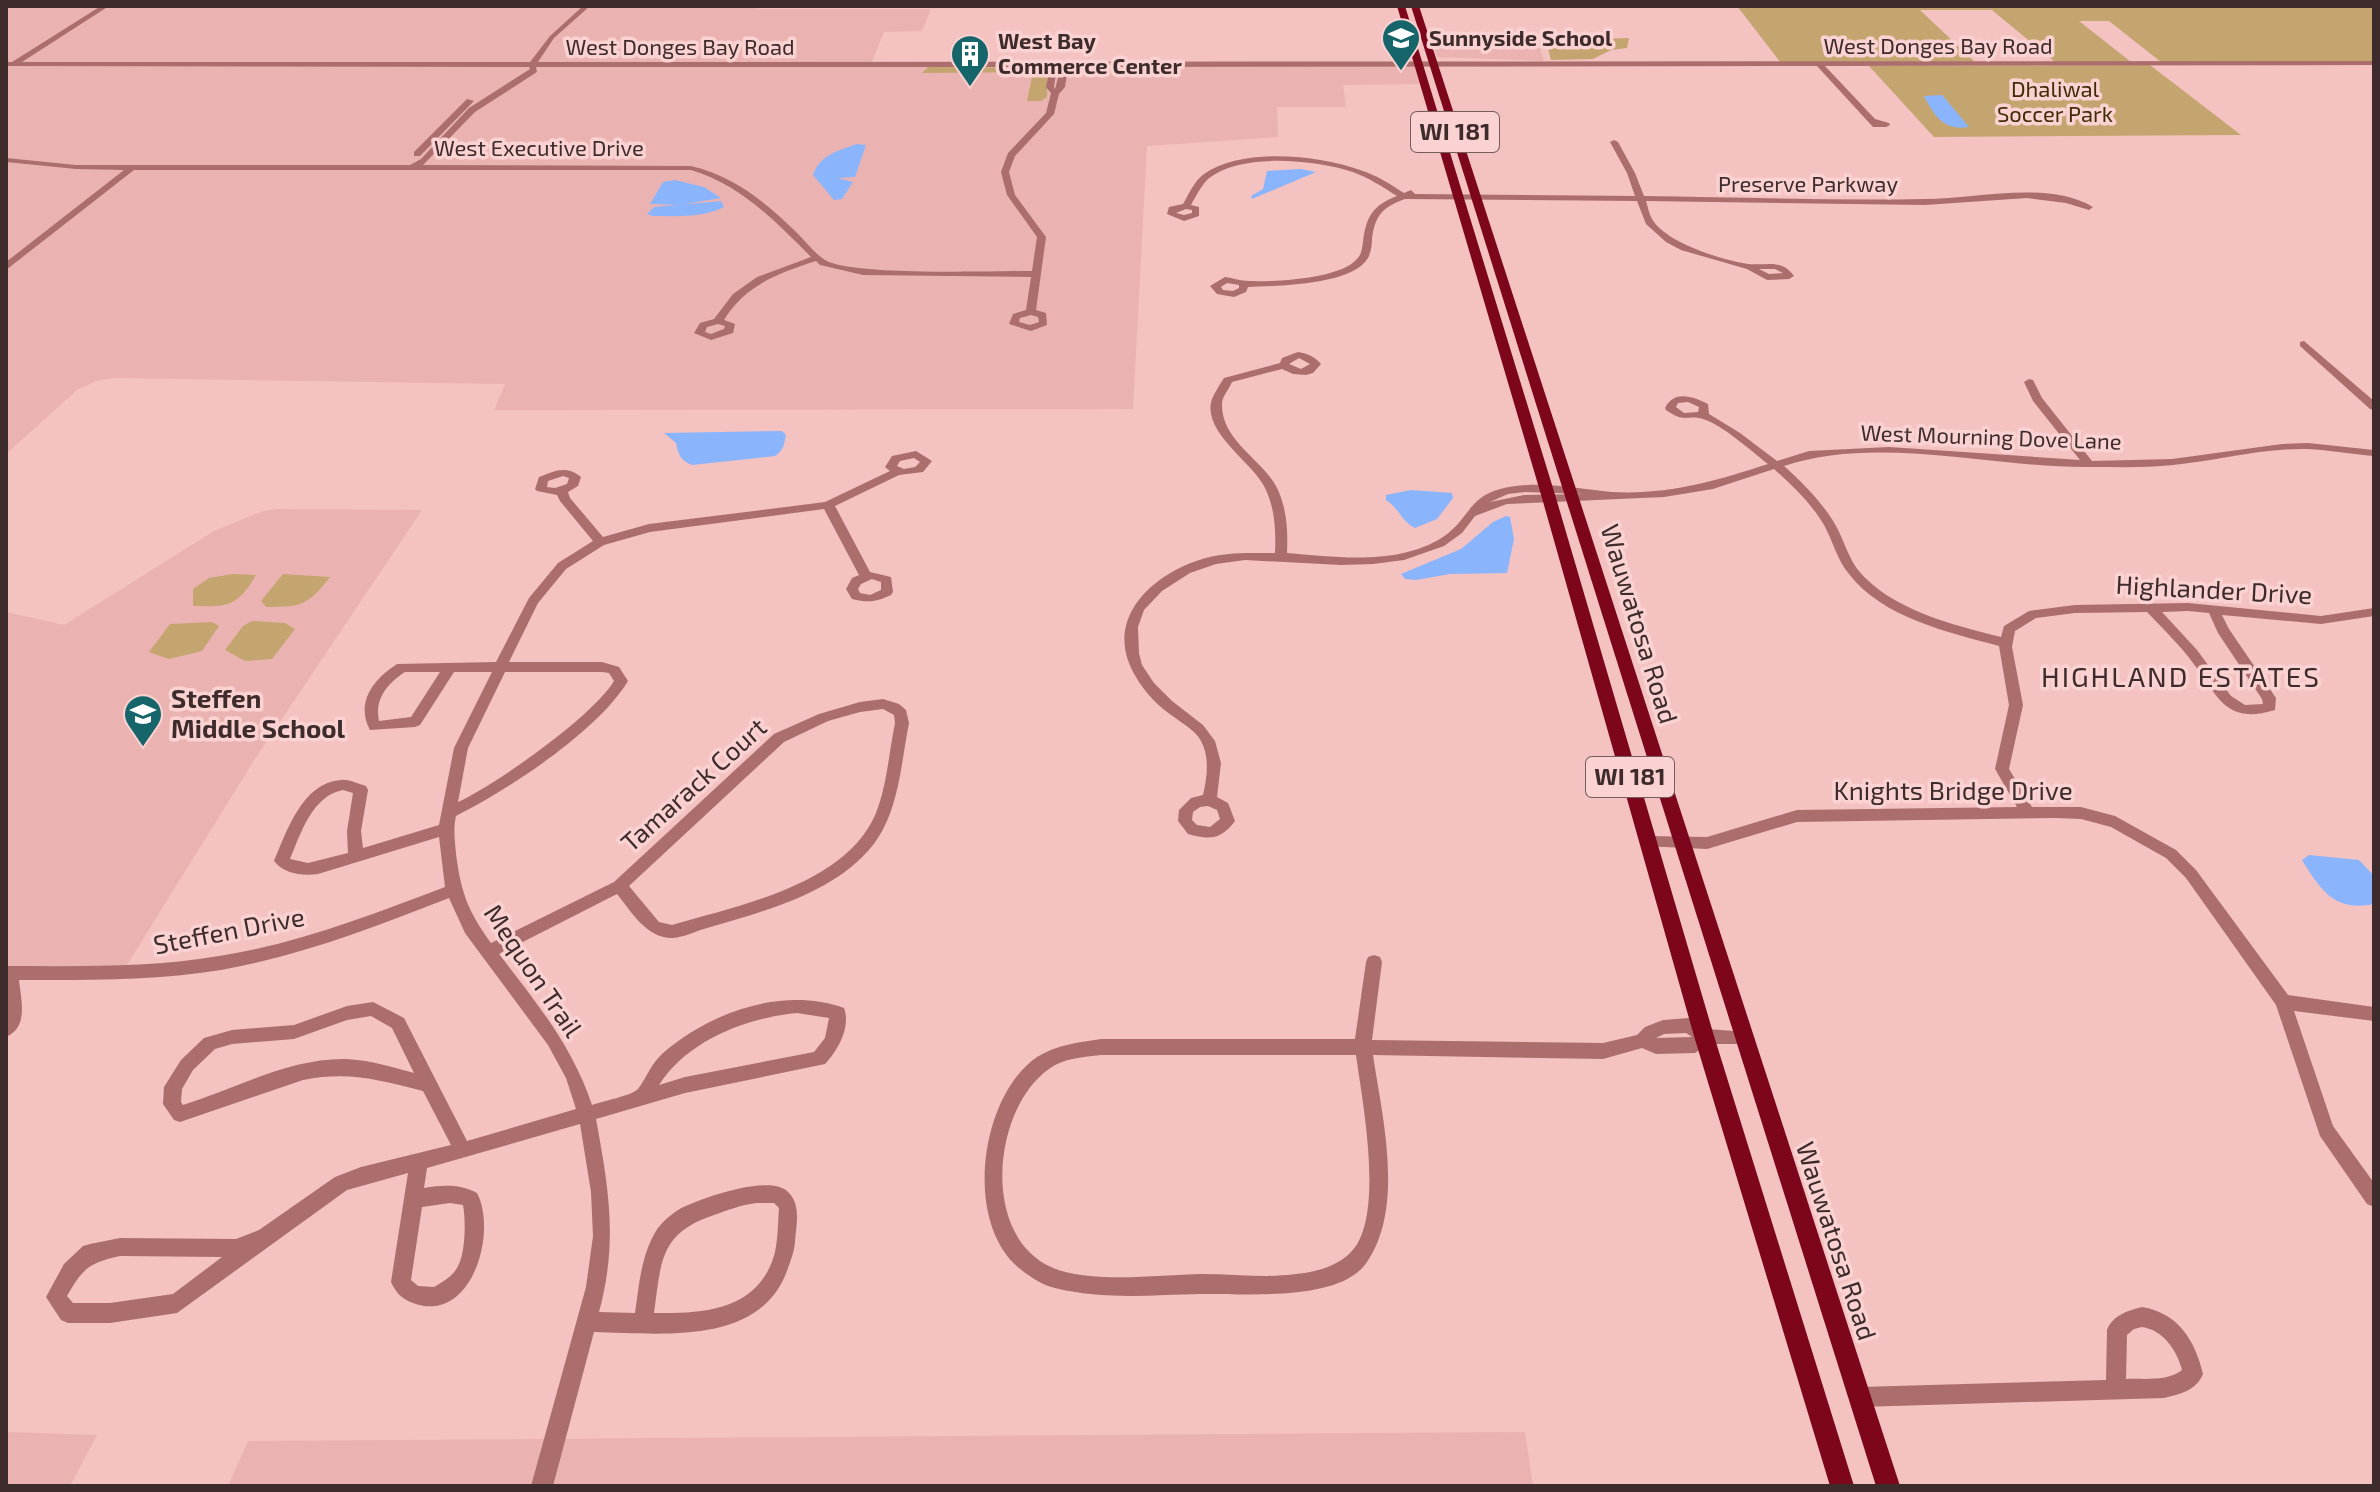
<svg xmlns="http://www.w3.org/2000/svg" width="2380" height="1492" viewBox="0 0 2380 1492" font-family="'Exo 2',sans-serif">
<rect width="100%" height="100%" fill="#f3c2c1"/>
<!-- built -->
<g fill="#eab3b1">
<path d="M6,6H757L756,9H931L922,31L884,32L871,64L1418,63L1424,84L1343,85L1346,107H1277L1278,137L1147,146L1133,409L494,410L505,384L115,378L96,381L77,390L6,454Z"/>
<path d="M1491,34L1538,41L1544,61L1437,57L1431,37L1480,38Z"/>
<path d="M280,509L422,510L253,762L122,973H6V612L64,625L214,531L263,511Z"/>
<path d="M6,1432L97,1435L70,1486H6Z"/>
<path d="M1525,1432L1533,1486H228L248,1441Z"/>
</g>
<!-- green -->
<g fill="#c4a570">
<path d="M1737,6H2374V62H2161L2109,21H2079L2131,62L2056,63L1992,10H1920L1976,63H1781Z"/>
<path d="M1629,38L1627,48L1611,50L1593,59L1551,60L1546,41Z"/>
<path d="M2150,65L2241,135L1934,137L1869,66Z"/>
<path d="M928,67L1048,68L1047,97L1041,101H1027L1033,72L922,73Z"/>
<path d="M233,574L256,575C237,607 228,607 193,606V589L209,578Z"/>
<path d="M283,574L330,577C308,605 302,607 266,607L261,601Z"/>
<path d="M252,621L285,623L295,629L272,659L245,661L225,650L243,626Z"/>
<path d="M212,622L219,626L202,651L169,659L149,652L170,624Z"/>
</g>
<!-- water -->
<g fill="#8ab5fd">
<path d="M1942,95L1969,127C1944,131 1935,117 1924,96Z"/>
<path d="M857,144L866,145L855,177L838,178L853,182L842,199L834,200L813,175C820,155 837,151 857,144Z"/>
<path d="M1301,169L1316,172L1252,199L1251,196L1263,189L1267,171Z"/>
<path d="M675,180L704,187L721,198L680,205L650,204L663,182Z"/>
<path d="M721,201L724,207C703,218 675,216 653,216L647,214L654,207Z"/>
<path d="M782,431L786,435C784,445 783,451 775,456L692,465C681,461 678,454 676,443L664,433Z"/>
<path d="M1411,490L1452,493L1453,498L1437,519L1415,528C1402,522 1399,508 1386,500V495Z"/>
<path d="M1506,516L1510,517L1514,539L1507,573L1450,574L1416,580L1405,579L1401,574L1461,549L1493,522Z"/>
<path d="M2309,855L2359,860L2374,876V904C2335,912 2321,891 2302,860Z"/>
</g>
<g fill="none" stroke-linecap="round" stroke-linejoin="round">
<!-- minor -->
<g fill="#ab6e6d" fill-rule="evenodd">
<path d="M101,6H109L22,62H530L550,36L583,6H590L554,38L538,62L2374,61V65L1825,66L1875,119L1889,123L1890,125L1886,127H1873L1817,66L1068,67L1065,87L1059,94L1054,114L1015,156L1009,172L1015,195L1046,237L1036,310L1046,313L1047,325L1031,331L1009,324L1013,314L1026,310L1031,277L863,275L820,265L816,261C779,273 745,285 724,320L735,324L733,333L711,340L694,333L700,323L714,319L733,294L757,277L811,257C775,221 741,185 691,170H134L6,270V262L124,170L76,169L6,162V158L76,165H410L421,159L469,108L530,69L529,67L6,66V62H12ZM536,67H1050L1046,87L1051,93L1046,113L1008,153L1001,172L1007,195L1037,237L1032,271C994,271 850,276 825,260C813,252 804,239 794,230C763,200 733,176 691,166L423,165L475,112L537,72ZM1057,67H1061L1055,89L1054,87ZM1031,315L1038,317L1039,322L1030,325L1019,322L1020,318ZM718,324L725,326L724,329L711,334L705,332L707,327Z"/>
<path d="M467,99L474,101L420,156H414V152Z"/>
<path d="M1614,140L1618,142L1635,173L1644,196C1737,197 1831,201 1925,199C1976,199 2048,180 2093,207L2089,210L2066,203L2027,198L1925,205L1646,201C1648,207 1649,214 1652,219C1666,243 1722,260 1748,264C1766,266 1781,258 1794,276L1789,279L1767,280L1747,269L1681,250L1666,242L1646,224L1637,201L1405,199C1383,207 1375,215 1372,239C1372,245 1371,252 1368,258C1353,285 1276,286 1248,287L1246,292L1234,297L1217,294L1210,286L1225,277C1233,278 1241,281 1249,281C1275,282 1340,279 1357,259C1362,254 1362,248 1363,242C1366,217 1373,205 1397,196C1383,187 1369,178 1353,172C1315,160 1241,152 1208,179C1201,186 1196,196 1191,205L1199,207V216L1184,221L1167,214L1169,207L1183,204C1189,194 1194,181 1204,174C1242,147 1319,155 1360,170C1376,175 1390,184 1404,193L1411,190L1415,194L1635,196L1627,173L1610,142ZM1186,209L1192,210V213L1184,215L1176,213ZM1759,269H1775L1783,273L1769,274ZM1227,283L1239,285V288L1233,291L1223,290L1221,287Z"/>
<path d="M2304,341L2374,401V410L2370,409L2300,346V342Z"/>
<path d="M1298,352C1308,354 1314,356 1321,364L1313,373L1306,375L1293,374L1282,369L1232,382C1229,389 1222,397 1222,404C1221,440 1261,459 1276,486C1287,507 1288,531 1287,553C1337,557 1398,566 1443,537C1471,518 1468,494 1509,487C1545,481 1577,489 1612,492C1668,495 1716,481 1768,464C1750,450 1724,426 1703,419C1686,414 1686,424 1666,410L1665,408C1674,390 1692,396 1708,404L1709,414L1740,433L1777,461L1809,451L1889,447L2080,460L2033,401L2024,382L2029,379L2033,380L2042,398L2092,461L2172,459L2282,444L2308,443L2374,450V456C2352,454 2329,450 2307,449C2262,448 2218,461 2173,465C2147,468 2120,467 2094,467C1994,469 1880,434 1784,466C1803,483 1823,503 1836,526C1844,540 1848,557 1858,570C1891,610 1953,625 2001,637L2004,626L2029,611L2075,605L2188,603L2321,616L2374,608V616L2321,624L2222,615L2229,629L2276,698L2275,710C2225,725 2219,697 2193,663C2180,645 2163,629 2147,612L2075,613L2036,618L2015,631L2012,647L2023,705L2009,769L2032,807H2081L2115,816L2176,850L2196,870L2288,995L2374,1007V1021L2294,1011L2333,1126L2374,1183V1207L2367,1204L2320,1136L2276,1005L2186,878L2166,858L2111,827L2081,819L2056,818L1797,822L1707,849L1643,846L1641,842L1643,838L1648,836L1707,837L1797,810L2017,807L1995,769L2009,705L1999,646C1948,632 1883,618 1849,574C1837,560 1833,541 1824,525C1811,503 1792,485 1774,469L1713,489L1664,497L1507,504L1475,516L1462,533L1444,546L1404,560L1373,564L1341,565L1245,560L1216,564L1190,573L1162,591L1144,610L1138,627L1139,653L1142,665L1154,683L1172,701L1203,725L1215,741L1221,763L1217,797L1228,803L1235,821C1221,840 1209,840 1188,834L1178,821L1179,810L1191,798L1203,795C1207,778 1210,757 1201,741C1195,730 1183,724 1174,717C1159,707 1145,693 1136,677C1099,617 1158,568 1214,556C1234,552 1255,553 1275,553C1276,530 1275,507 1264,486C1252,462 1201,431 1212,399C1215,392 1220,384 1224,378L1280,363L1282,358ZM1299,358L1310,364L1301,369L1289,364ZM1688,402L1699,407L1698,412L1684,413L1676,407L1678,403ZM1525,492L1585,494L1524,495L1490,502L1508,494ZM2188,611L2209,613L2218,633L2262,699L2263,704L2245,705L2231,696L2197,650L2162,612ZM1208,806L1217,810L1220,819L1210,827L1197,825L1192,820L1193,812L1200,807Z"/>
<path d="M916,451L932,461L923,472L899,475L835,506L870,572L891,577L893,592L891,595C876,602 868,603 852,599L846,589L852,578L859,575L824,509L650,532L604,545L566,569L538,603L509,662H602L619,667L628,681C598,731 508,790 456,816C453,829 455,841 456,854C461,893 468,911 491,943L614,882L774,734L819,714L860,702L883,699L899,704L906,710L909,723C901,763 899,812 873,845C834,894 764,911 707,928C696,931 682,938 672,938C646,938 631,911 617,894L499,954C536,1002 573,1047 592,1105C603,1101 631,1096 638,1089C647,1077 651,1064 662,1054C710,1012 783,986 844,1008C851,1027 838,1050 825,1064L685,1093L596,1119C609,1190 618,1242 599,1312L635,1313C639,1285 641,1256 656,1231C661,1223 669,1216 678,1210C698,1199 768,1174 787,1191C802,1204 796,1225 795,1242C794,1253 790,1262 787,1271C759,1347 659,1333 594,1332L553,1486H531L586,1287L593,1236L591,1192L580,1124L427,1168L424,1188C443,1185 459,1184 477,1193C498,1233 471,1325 413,1303C402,1299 396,1293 391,1282L408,1173L347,1190L177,1313L110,1323H68L61,1320L46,1297L64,1264L83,1246L90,1244L120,1238L236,1239L259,1230L335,1177L361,1167L451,1145L423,1091C378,1080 350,1071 303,1080L180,1122L174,1120L163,1104L164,1087L181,1060L204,1038L232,1030L294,1025L347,1006L373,1002L404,1018L467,1141L576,1109L566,1078L548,1045L465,933L449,898C375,927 300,956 221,970C154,981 86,980 19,980C21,1000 29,1027 6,1037V966C77,966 148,968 219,956C297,944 371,915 445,887L439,837L318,874C302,876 284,874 274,861C287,831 302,783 341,780C349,779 358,784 366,786L368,790L361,831L363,848L439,825L454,748L492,672H454L420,725L415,727L370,730C355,702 374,679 397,664L496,662L529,598L558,563L593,541L560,501L557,495L537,491L535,489L539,477C555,471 566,465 581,477L578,486L568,492L570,498L603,537L649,524L825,502L890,471L885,467L892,456ZM914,458L920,462L915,467L904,469L897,466L900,461ZM563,476L569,478L567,484L555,488L547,487L548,481ZM872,579L881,582V590L870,595L860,593L858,589L861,584ZM405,672H440L411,717L379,721C374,699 388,683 405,672ZM505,672H602L609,673L614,681C593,716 497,784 458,802L468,748ZM883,709L894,715L895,723C889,752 887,785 876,813C846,885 739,905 672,925L659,922L629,886L784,742L828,721L860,712ZM343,790L353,793L347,831L348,853L308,863L290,859C301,833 312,796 343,790ZM797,1013L829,1018L825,1038L814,1052L685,1077L659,1085C688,1040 746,1018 797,1013ZM371,1016L392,1028L414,1073C392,1067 370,1060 346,1059C289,1058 237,1088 183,1105L181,1102L182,1089L193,1070L215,1049L232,1044L294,1039L347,1020ZM450,1203L463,1205C466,1221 466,1258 455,1271C450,1278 442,1282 434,1287L418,1286L411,1280L422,1207ZM756,1203H774L779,1208C778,1222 778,1238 775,1252C760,1310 705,1314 654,1313C661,1263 659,1233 714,1215C728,1210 741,1205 756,1203ZM120,1256L222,1257L173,1294L110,1303H73L67,1296C83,1268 89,1263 120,1256Z"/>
<path d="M1374,955L1380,957L1382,962L1372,1040L1603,1043L1637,1035L1645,1027L1663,1020L1689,1018L1707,1029L1748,1032L1750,1037L1748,1042L1742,1044H1708L1695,1053L1656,1054L1642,1048L1603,1059L1373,1055C1382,1116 1405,1206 1367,1262C1340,1303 1242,1293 1200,1294C1152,1295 1103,1300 1055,1288C1042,1285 1030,1277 1019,1268C963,1222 980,1096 1037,1057C1056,1045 1080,1042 1101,1039H1355L1366,962L1368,957ZM1686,1033L1692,1037L1656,1038L1664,1034ZM1101,1055H1356C1362,1100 1386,1219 1350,1253C1330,1273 1295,1275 1268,1276C1246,1276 1224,1274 1201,1274C1160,1275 1088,1284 1051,1267C980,1235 993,1108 1049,1069C1063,1058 1084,1057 1101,1055Z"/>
<path d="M2142,1307C2178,1313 2195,1340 2203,1374C2196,1391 2180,1394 2164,1398L1860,1407L1853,1404L1850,1397L1853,1390L1860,1387L2106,1380L2107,1330C2113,1315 2127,1311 2142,1307ZM2142,1327C2163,1330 2177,1350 2182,1370C2167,1382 2144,1378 2126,1379L2127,1335L2134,1329Z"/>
</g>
<!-- major -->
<g fill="#7d051c" fill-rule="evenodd">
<path d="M1397,6H1405L1556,498L1714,1036L1854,1486H1830L1694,1036L1542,498Z"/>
<path d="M1411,6H1419L1900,1486H1876Z"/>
</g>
</g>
<!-- icons -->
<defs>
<symbol id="school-pin" viewBox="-11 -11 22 30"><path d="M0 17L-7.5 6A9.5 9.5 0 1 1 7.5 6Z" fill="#16656a" stroke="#fad2d1"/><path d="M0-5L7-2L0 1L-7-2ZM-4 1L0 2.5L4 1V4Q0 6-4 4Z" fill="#fff"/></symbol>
<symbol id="building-pin" viewBox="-11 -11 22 30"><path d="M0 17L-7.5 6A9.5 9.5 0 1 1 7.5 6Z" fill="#16656a" stroke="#fad2d1"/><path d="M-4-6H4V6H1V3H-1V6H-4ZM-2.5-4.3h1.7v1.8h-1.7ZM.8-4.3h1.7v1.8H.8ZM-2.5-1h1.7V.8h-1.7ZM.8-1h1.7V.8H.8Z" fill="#fff"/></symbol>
</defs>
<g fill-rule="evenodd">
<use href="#school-pin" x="1379" y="16" width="44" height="60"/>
<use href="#building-pin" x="948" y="32" width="44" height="60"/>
<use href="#school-pin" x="121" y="692" width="44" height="60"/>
</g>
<g text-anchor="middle" stroke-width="7" stroke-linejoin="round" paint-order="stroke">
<!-- far-poi labels -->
<g font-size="22" font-weight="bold" fill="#3e2b2b" stroke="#fad2d1" text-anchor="start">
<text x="1429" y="46">Sunnyside School</text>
<text x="998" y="49">West Bay<tspan x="998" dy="25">Commerce Center</tspan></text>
</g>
<!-- far-street labels -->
<g font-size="22" fill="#3e2b2b" stroke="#fad2d1">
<text x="1938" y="54">West Donges Bay Road</text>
<text x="680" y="55">West Donges Bay Road</text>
<text x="539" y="156">West Executive Drive</text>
<text x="1808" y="192">Preserve Parkway</text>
<text transform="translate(1991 437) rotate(2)" y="8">West Mourning Dove Lane</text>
</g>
<!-- far-park labels -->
<g font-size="22" fill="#402d08" stroke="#fad2d1">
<text x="2055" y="97">Dhaliwal<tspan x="2055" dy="25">Soccer Park</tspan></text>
</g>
<!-- shield labels -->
<g fill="#fad2d1" stroke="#765d5d" stroke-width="2">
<rect x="1411" y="112" width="88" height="40" rx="6"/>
<rect x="1586" y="757" width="88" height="40" rx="6"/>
</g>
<g font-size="24" font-weight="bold" fill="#3e2b2b">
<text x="1455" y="140">WI 181</text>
<text x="1630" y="785">WI 181</text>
</g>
<!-- street labels -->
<g font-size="26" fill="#3e2b2b" stroke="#fad2d1">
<text transform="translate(2214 590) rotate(3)" y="9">Highlander Drive</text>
<text transform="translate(1639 624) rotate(73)" y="9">Wauwatosa Road</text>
<text transform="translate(694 785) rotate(-42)" y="9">Tamarack Court</text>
<text x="1953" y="800">Knights Bridge Drive</text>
<text transform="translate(229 931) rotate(-11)" y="9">Steffen Drive</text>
<text transform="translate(533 971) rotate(56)" y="9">Mequon Trail</text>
<text transform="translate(1836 1241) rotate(72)" y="9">Wauwatosa Road</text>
</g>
<!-- poi labels -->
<g font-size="26" font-weight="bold" fill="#3e2b2b" stroke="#fad2d1" text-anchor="start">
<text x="171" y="708">Steffen<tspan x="171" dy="30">Middle School</tspan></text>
</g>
<!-- neighbourhood labels -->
<g font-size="28" letter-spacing="2" fill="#3e2b2b" stroke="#fad2d1">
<text x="2181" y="687">HIGHLAND ESTATES</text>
</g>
</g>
<!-- border -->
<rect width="2380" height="1492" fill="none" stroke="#3e2b2b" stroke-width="16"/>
</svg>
